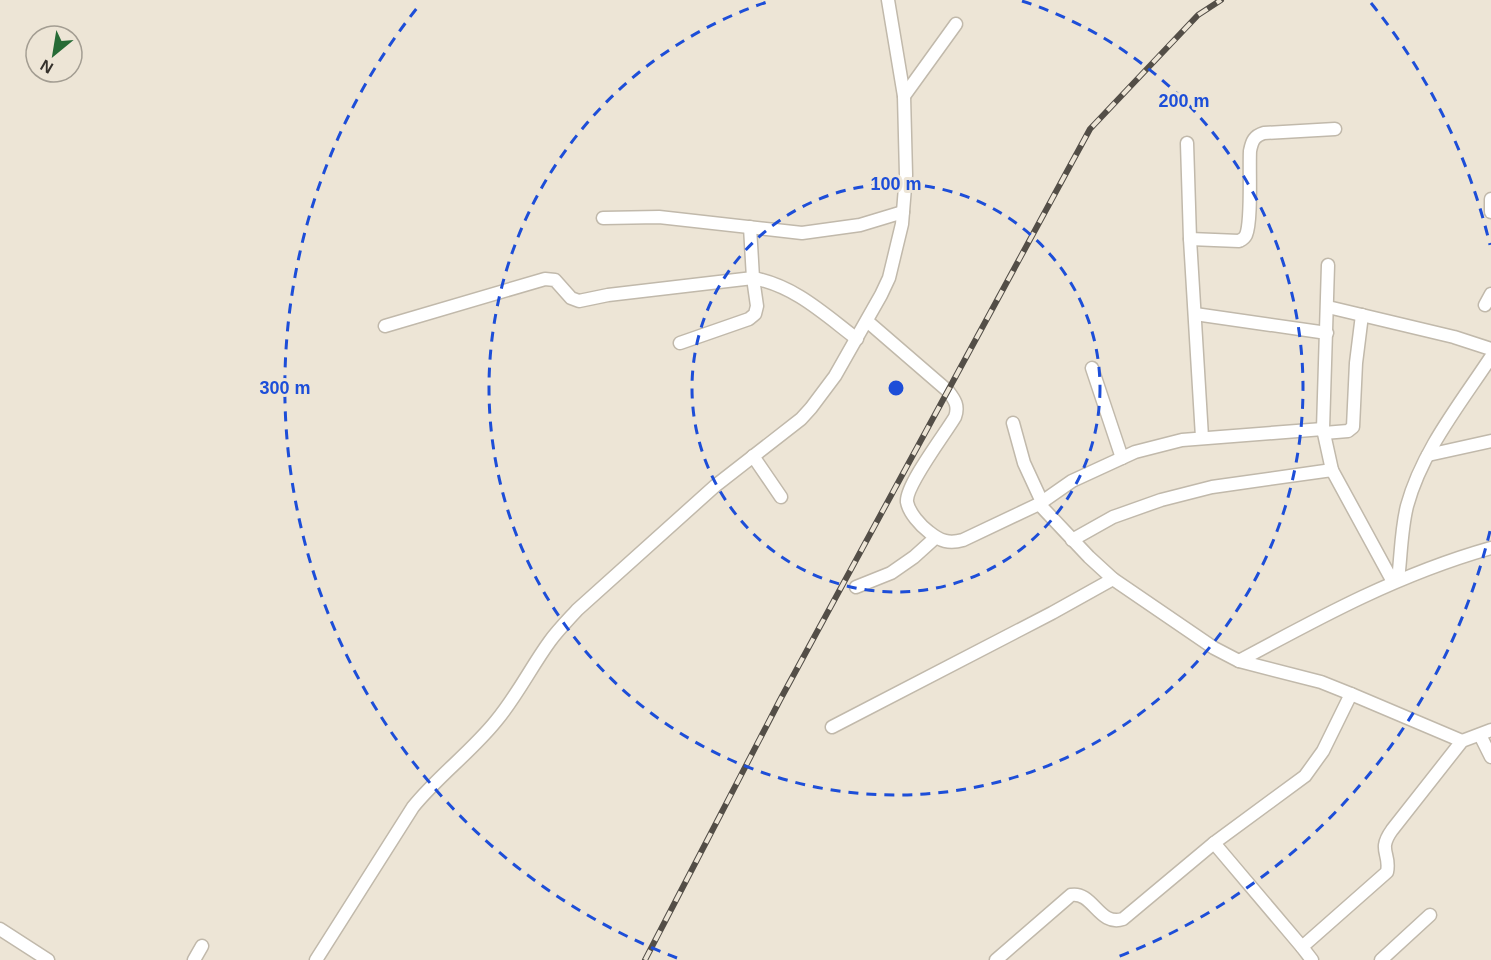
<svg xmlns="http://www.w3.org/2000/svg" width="1491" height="960" viewBox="0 0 1491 960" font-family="Arial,sans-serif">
<rect width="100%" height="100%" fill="#ede5d6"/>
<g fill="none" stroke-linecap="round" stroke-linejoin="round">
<defs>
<g id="minor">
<path d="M904,96L956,24"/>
<path d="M1187,143L1190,239L1202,437"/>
<path d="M1491,199V212"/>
<path d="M603,218L659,217L802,233L860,225L903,212"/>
<path d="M1190,239L1239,241C1243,239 1244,239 1246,235C1252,221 1249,169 1250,151C1252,141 1254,136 1264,133L1335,129"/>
<path d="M1328,265L1323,429L1332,470"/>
<path d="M1485,305L1491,294"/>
<path d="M1328,307L1454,337L1491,349"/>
<path d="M1195,314L1327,333"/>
<path d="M867,321L948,391C955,400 959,406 955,417C945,434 905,486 907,502C909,513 921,526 929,532C940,541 949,544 963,540L1039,504L1072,481L1135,452L1182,440L1323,429"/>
<path d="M385,326L545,279L555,280L571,298L579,301L608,295L753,278C795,286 824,314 857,339"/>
<path d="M680,343L749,319L755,314L757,306L753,278L750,227"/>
<path d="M1092,368L1122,458"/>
<path d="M1013,423L1024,463L1042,502"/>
<path d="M1324,433L1348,431L1353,427L1356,363L1362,315"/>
<path d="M1428,455L1491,441"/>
<path d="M753,456L781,497"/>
<path d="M1039,504L1089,557L1113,579L1214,648L1239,661L1321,682L1351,694"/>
<path d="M1072,540L1113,517L1161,500L1212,487L1332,470L1393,582"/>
<path d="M1398,580C1401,556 1401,530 1407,506C1422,451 1460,404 1491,357"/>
<path d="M856,587L891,573L914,557L935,538"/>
<path d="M1239,661C1322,616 1399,574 1491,548"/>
<path d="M832,727L1052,613L1113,579"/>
<path d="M1480,735L1491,757"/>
<path d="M0,929L48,960"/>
<path d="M1302,947L1214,843L1305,776L1323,751L1351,694L1462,741"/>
<path d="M194,960L202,946"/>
<path d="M316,960L413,807C438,776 471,752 496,721C517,696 531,667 550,641C558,630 568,620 577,610L715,486L801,419L811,408L835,376L881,295L889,278L902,224L906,175L904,96L888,0"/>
<path d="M996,960L1071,895C1093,891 1099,927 1123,919L1214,843"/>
<path d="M1312,960L1302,947L1387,872C1391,853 1377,851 1392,830L1462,741L1491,730"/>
<path d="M1381,960L1430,915"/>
</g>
</defs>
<!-- minor casing -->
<use href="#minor" stroke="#c1b9ab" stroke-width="15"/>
<!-- minor -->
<use href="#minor" stroke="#fff" stroke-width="12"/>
<defs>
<path id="rail" d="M645,960L780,700L1090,129L1198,15L1221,0"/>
</defs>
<!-- rail casing -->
<use href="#rail" stroke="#534e47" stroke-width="6"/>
<!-- rail -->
<use href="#rail" stroke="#ede5d6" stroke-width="4" stroke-dasharray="11" stroke-linecap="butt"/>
</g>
<!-- distance rings -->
<g fill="none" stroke="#1d4ed8" stroke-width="3" stroke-dasharray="10 8">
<circle cx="896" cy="388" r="204"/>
<path d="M1022 1A407 407 0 1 1 770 1"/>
<path d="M1490 531A611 611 0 0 1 1115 958M677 958A611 611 0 0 1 421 3M1371 3A611 611 0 0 1 1490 245"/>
</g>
<circle cx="896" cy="388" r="9" fill="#1d4ed8" stroke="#ede5d6" stroke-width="3"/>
<g font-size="18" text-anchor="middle" font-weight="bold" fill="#1d4ed8" stroke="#ede5d6" stroke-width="6" stroke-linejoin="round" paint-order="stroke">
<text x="1184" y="107">200 m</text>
<text x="896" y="190">100 m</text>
<text x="285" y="394">300 m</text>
</g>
<!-- north arrow -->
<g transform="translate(54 54) rotate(210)"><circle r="28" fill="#ede5d6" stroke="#a39d92" stroke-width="1.5"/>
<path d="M0-4.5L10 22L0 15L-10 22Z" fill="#266b36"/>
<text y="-9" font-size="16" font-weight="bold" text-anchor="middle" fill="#34302b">N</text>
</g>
</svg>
